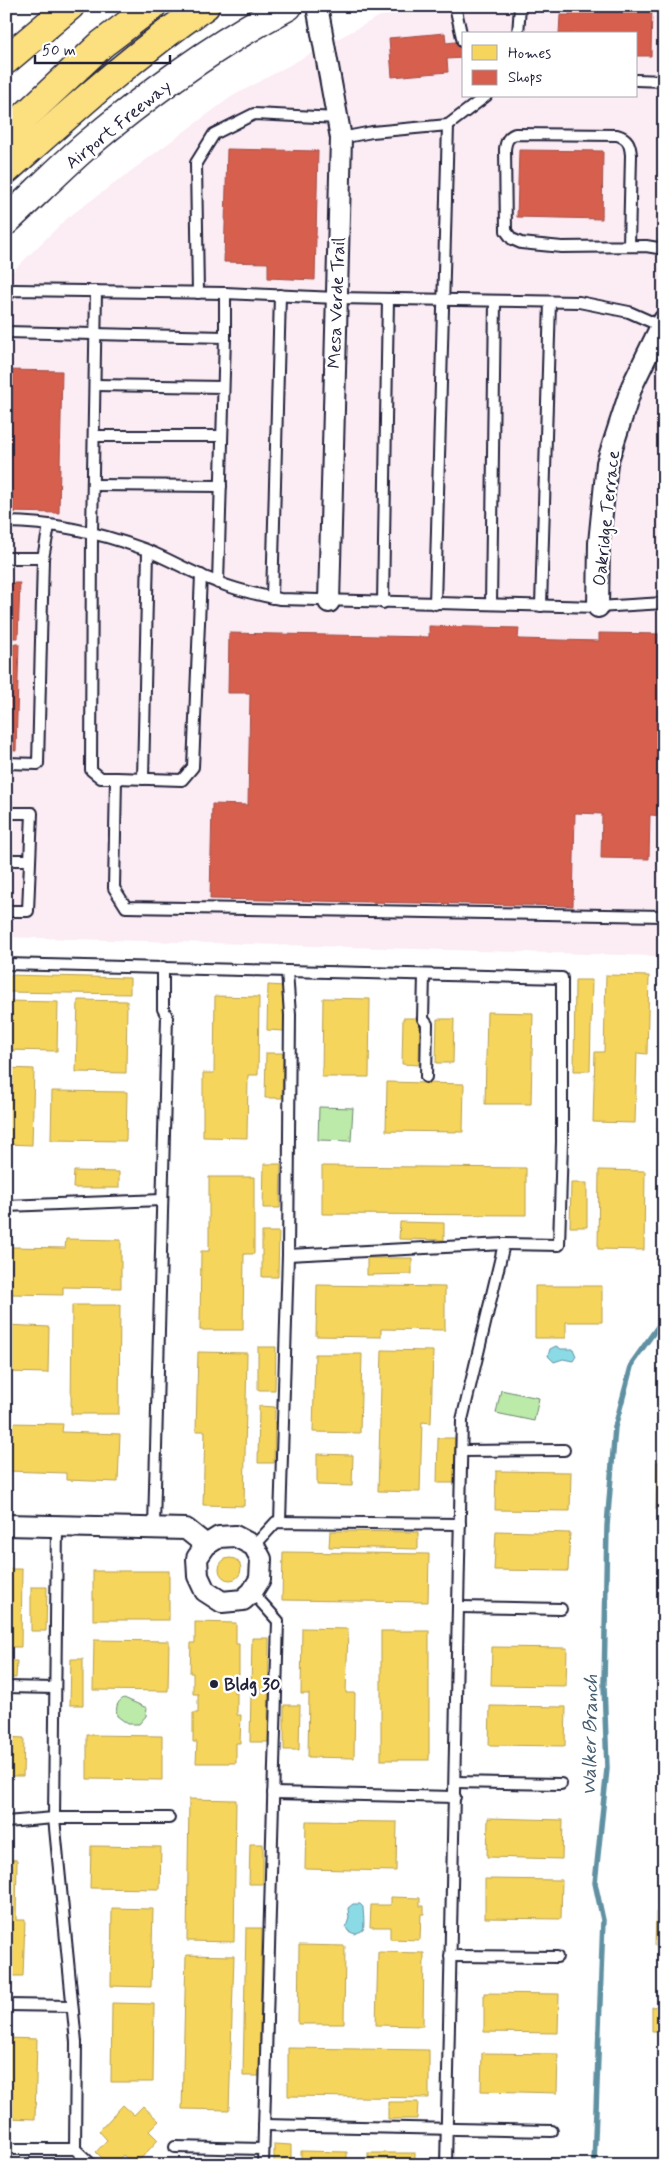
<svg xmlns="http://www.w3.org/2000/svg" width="670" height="2171" viewBox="0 0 670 2171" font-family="Mynerve,sans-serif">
<rect width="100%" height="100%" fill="#fff"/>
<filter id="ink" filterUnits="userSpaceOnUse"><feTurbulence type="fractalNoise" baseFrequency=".02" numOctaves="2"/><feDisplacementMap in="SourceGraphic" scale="10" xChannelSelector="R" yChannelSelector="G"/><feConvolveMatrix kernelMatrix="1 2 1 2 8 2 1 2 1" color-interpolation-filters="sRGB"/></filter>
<g filter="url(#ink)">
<!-- built -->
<path fill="#fcecf4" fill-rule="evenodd" d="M408,6H664V969H658L657,956L6,937V278L66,219L231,97L378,17ZM464,34H636V96H464Z"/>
<!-- green -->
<g fill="#bbeaa9" stroke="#6e8672">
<path d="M319,1107L353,1108L351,1141L318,1140Z"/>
<path d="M501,1390L539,1398L534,1421L496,1413Z"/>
<path d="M124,1698L147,1708L146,1716L139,1724H128L117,1716C116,1708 116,1702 124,1698Z"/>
</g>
<!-- water -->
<g fill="#8bdbe6" stroke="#6191a2">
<path d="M556,1346L561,1349H573L576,1356L573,1361L563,1359L554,1362L548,1356L550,1349Z"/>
<path d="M353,1904H360L363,1907C363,1912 365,1925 363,1930L355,1934L348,1931L346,1927L349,1918L348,1908Z"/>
</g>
<!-- homes -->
<g fill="#f6d55c" stroke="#b69f52">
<path d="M6,975L130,978V994L6,992Z"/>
<path d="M606,975L649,976L647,1054L637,1053L635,1123L593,1122L595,1052H604Z"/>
<path d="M575,980H592L590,1071H574Z"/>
<path d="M268,985L284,986V1031L267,1030Z"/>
<path d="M215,996L259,997L258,1075H248L247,1138L203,1137V1073H214Z"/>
<path d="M323,998L370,999L369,1077H322Z"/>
<path d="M78,1000L127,1001L126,1073L76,1072Z"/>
<path d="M6,1001L58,1002L57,1051L6,1050Z"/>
<path d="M487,1012L533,1013L531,1104H485Z"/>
<path d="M403,1018H420L419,1065L402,1064Z"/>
<path d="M437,1019H454L453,1063H436Z"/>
<path d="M266,1053H283L282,1098H265Z"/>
<path d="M6,1068L34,1069L32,1145L6,1144Z"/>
<path d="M387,1082L464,1084L463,1132L386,1131Z"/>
<path d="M52,1091L127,1092L126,1141L51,1140Z"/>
<path d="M264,1164H281L280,1208H263Z"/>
<path d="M322,1166L526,1168V1215L322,1214Z"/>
<path d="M599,1170L645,1171L644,1250L598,1249Z"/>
<path d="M74,1171L119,1172V1188H73Z"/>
<path d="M209,1177H254V1254H244L243,1330H200L201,1251H209Z"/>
<path d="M571,1183H587V1227H570Z"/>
<path d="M400,1222L444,1223V1240L399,1239Z"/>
<path d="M262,1232H279L278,1277H262Z"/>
<path d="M66,1239L121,1240V1288L63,1287V1295L11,1294L12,1247L65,1248Z"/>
<path d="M367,1258H412V1274L367,1275Z"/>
<path d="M317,1285L445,1287V1330L381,1329V1337L316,1336Z"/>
<path d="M535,1286H602V1322H566V1338H535Z"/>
<path d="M72,1305H120L119,1414H71Z"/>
<path d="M6,1325L49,1327L48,1373L6,1372Z"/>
<path d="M258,1347H276L275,1390H258Z"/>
<path d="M382,1350L433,1351L431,1423L422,1422L420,1492L378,1491Z"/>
<path d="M198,1352L247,1353L244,1506L203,1505L205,1431H196Z"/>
<path d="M315,1354H362L360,1433L313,1432Z"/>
<path d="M259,1406L275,1407L274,1463H258Z"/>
<path d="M9,1423L63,1424L62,1432L120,1434L118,1482L66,1480V1473L7,1471Z"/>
<path d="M438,1438H455L454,1483H437Z"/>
<path d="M317,1454L353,1455L352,1486L317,1485Z"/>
<path d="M657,1462H664V1509H656Z"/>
<path d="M496,1471L571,1472L570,1511L495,1510Z"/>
<path d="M330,1531L418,1532V1549L329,1547Z"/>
<path d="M496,1531L570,1533L568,1571L494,1570Z"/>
<path d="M283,1552L429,1554L428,1602L282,1600Z"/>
<circle cx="230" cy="1569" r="11"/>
<path d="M6,1569H22L21,1647H6Z"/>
<rect x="93" y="1571" width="76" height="49"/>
<path d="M31,1587H47L46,1631H31Z"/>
<path d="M195,1622L236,1623V1644H239V1675H235L234,1693H237V1715H241L240,1743H236V1763H196L197,1742H193V1713H198V1694H193V1673H190L191,1643H195Z"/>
<path d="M302,1628L348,1629L346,1693H355L354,1758L308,1757L309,1694H301Z"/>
<rect x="381" y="1631" width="48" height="129"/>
<path d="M252,1638H269L268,1742H250Z"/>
<path d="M94,1640L169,1641L168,1691L93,1690Z"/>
<path d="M492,1647L567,1648L566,1686L491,1685Z"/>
<path d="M71,1659H83V1705H70Z"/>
<path d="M6,1661H17L16,1678H6Z"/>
<path d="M284,1705H300L299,1750H284Z"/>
<path d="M490,1706L566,1707L565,1746L489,1745Z"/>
<path d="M87,1735L162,1736V1780L87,1779Z"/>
<path d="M6,1737L24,1738L23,1776H6Z"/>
<path d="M189,1799L236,1800L234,1942L187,1941Z"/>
<path d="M488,1818L563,1820L562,1859L487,1857Z"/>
<path d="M306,1821L397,1822L396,1871L305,1869Z"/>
<path d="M250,1844H263V1884H249Z"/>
<path d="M91,1846L161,1847L160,1889L90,1888Z"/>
<path d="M6,1859L17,1860L16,1920H25L23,1976H6Z"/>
<path d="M485,1879L562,1880L561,1919L485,1918Z"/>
<path d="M391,1897L420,1898V1906H424V1914H421L420,1940L390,1939V1927H370L371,1905H391Z"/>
<path d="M112,1908L153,1909L151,1987L111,1986Z"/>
<path d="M656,1912H664V1947L655,1946Z"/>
<path d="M246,1928H262L259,2076H243Z"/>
<path d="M299,1945L345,1946L344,2024H298Z"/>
<path d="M378,1952L424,1953L423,2026L376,2025Z"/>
<path d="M186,1955L234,1956L229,2110L182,2109Z"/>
<path d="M484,1993L559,1994L558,2033L484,2032Z"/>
<path d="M112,2003L154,2004L153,2082H111Z"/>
<path d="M664,2006V2031H652V2007Z"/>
<path d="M6,2038L37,2039L35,2119L6,2118Z"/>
<path d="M288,2048L429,2050V2098L288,2096Z"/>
<path d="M482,2053L558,2054L557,2093L481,2091Z"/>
<path d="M388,2102H418L417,2119H388Z"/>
<path d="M123,2105L134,2115L143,2106L159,2121L149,2131L158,2140L135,2165L123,2155L113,2165H109L96,2152L107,2140L99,2131Z"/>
<path d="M274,2144L291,2145V2165H274Z"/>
<path d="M301,2151L347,2152V2165H301Z"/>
<rect x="368" y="2153" width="47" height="12"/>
</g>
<!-- shops -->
<g fill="#d6604d" stroke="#a04d48">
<path d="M570,6H652L651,56H636V34H559L560,15H569Z"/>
<path d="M445,33L446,43L464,41V58L447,59L448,72L392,77L389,38Z"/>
<path d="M227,149L318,151L315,280L268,278V263L224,262Z"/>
<path d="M519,150L603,151L602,219L517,217Z"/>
<path d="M6,370L62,371L59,513L6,512Z"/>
<path d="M6,583H20L18,638H6Z"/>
<path d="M429,626L519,628L518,639L599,641V633L663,634L664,816L650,815L649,859L601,858L602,814L575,813L573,906L210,899L212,804L248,805L250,693H228L229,633L429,637Z"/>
<path d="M6,644H19L16,751L6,750Z"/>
</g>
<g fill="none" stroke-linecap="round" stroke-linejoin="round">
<!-- stream -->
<path stroke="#6191a2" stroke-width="5.5" d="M594,2165L603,1920L595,1883L607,1769L604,1684L607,1526L615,1427L632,1363L664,1318"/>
<defs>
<g id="service">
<path d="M455,6L463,42"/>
<path d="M518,34L520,6"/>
<path d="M636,80L664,81"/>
<path d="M341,138L372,132L448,125L486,96"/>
<path d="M629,246L631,155C630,144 628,138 617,135L515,134C508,137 506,141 505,149L506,231L512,239L521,243L562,247L646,246L664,249"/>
<path d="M96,291L92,533L91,770L101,778H116"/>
<path d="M198,293L196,163L214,134L254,114L338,118"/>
<path d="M6,296L14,290L225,293"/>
<path d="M6,332L225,337L218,583"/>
<path d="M225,337V293L336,298L579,302L629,312L663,327"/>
<path d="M95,385L223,387"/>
<path d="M94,436H222"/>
<path d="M93,485L221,486"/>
<path d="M6,522C53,522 100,533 144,549C169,559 192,573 217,582C237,590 258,595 280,599L598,607L664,603"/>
<path d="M6,558H43L38,764L6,763"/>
<path d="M43,558L49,526"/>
<path d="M201,575L193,767L182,780L116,778L114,888L126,907L664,916"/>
<path d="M272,598L280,295"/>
<path d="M383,603L388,299"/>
<path d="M435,604L448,125"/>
<path d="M491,604L495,301"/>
<path d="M541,606L550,302"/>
<path d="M143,779L148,551"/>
<path d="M6,813H32L28,911H6"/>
<path d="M6,860H30"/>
<path d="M6,964L562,978V1142L559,1245L504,1244L288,1255"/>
<path d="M424,975L423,1019L427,1024L426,1077"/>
<path d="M6,1206L162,1200"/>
<path d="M462,1451L564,1450"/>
<path d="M280,1522L288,1255L290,1015L287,971"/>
<path d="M57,1525L54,1818L76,2042L75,2149L92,2165"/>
<path d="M154,1527L167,1016L163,1009V967"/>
<path d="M254,1546L276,1522L460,1524"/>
<path d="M252,1592L278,1621L263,2165"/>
<path d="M459,1607L561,1609"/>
<path d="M6,1687L55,1688"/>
<path d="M455,1782L561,1784"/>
<path d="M273,1793L455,1797"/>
<path d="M6,1822L54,1818H169"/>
<path d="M450,1956L557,1957"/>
<path d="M6,2005L72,2006"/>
<path d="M264,2125L552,2131"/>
<path d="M175,2147L263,2149"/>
<path d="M6,2149H75"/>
<path d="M446,2165L462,1420L504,1244"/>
</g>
<g id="minor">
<path d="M317,6L341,138L329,602"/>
<path d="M598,607L599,543L607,463L632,386L664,320"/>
<path d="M6,1525L186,1529L206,1545"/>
<path d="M235,1536L254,1546L261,1559L260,1579L252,1592L243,1600L222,1602L205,1591L198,1576L197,1558L206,1545L219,1537Z"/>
</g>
<path id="secondary" d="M6,221C33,196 59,169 87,145C149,93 216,44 288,6"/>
<g id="motorway">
<path d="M6,60L70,6"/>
<path d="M6,134L102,44L152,6"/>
<path d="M6,170C70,113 133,55 205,6"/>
</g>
</defs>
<!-- service casing -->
<use href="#service" stroke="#22223b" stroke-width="14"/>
<!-- minor casing -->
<use href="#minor" stroke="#22223b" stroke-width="24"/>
<!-- secondary casing -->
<use href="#secondary" stroke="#22223b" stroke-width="31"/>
<!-- motorway casing -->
<use href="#motorway" stroke="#22223b" stroke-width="31"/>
<!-- service -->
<use href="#service" stroke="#fff" stroke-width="10"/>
<!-- minor -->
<use href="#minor" stroke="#fff" stroke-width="20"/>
<!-- secondary -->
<use href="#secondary" stroke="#fff" stroke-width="28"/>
<!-- motorway -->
<use href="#motorway" stroke="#fce080" stroke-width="28"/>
</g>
</g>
<!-- markers -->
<circle fill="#22223b" stroke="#fff" stroke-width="2" cx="214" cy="1684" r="5"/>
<g text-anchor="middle" stroke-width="5" stroke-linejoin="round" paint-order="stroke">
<!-- street labels -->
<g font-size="18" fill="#22223b" stroke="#fff">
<text transform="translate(118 124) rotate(-39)" y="6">Airport Freeway</text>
<text transform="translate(336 303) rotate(-88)" y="6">Mesa Verde Trail</text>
<text transform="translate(606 518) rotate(-84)" y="6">Oakridge Terrace</text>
</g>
<!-- poi labels -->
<g font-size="18" font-weight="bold" fill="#22223b" stroke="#fff" text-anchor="start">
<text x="224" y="1690">Bldg 30</text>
</g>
<!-- water labels -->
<g font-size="19" font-style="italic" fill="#425a6e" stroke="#fff">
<text transform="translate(589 1735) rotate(-89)" y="7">Walker Branch</text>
</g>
</g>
<!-- margin -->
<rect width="670" height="2171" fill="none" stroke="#fff" stroke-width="25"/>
<rect x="12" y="12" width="645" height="2146" fill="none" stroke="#22223b" stroke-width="2" filter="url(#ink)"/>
<!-- legend -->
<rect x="462" y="32" width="175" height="65" fill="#ffffff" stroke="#a7a7b1"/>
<rect x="472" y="45" width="25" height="15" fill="#f6d55c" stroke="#a7a7b1"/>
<text x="508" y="58" font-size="15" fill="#22223b">Homes</text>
<rect x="472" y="70" width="25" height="15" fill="#d6604d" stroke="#a7a7b1"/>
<text x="508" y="82" font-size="15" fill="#22223b">Shops</text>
<!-- scale -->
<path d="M35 55v8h135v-8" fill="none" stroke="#22223b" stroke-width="2.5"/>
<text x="42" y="55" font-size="15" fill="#22223b" stroke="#ffffff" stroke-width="4" paint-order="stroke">50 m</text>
</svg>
